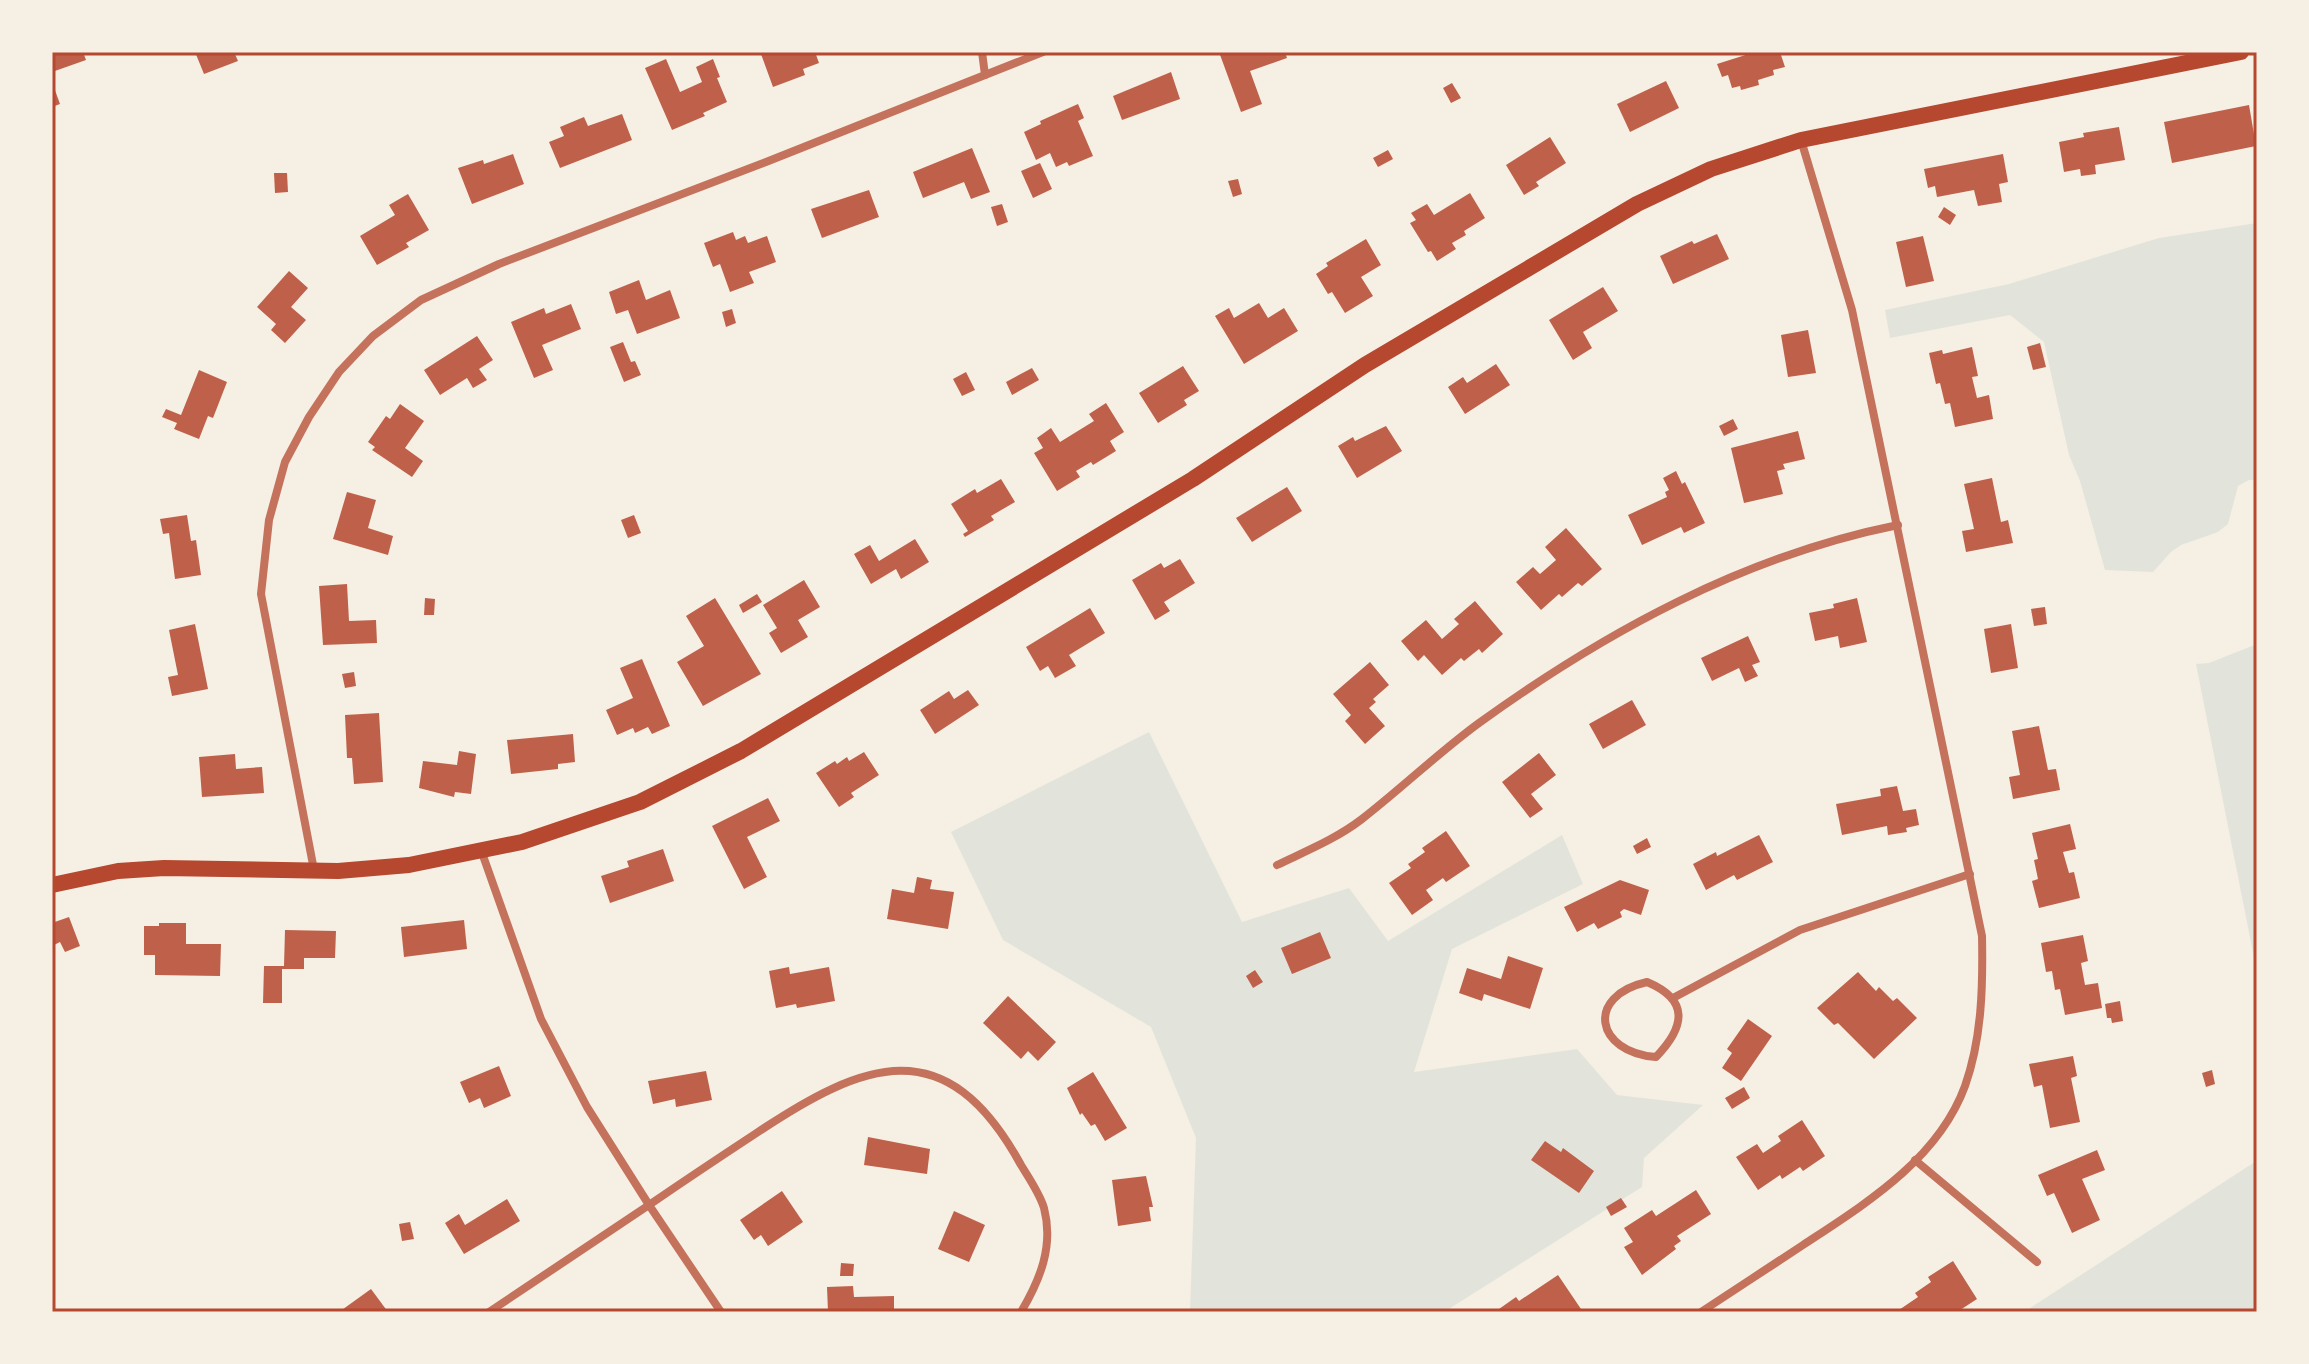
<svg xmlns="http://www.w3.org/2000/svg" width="2309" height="1364" viewBox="0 0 2309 1364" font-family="Roboto,sans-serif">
<rect width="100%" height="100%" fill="#f6efe4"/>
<!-- green -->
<g fill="#e2e4dc">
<path d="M2257,223V480H2249L2238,486L2228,524L2218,532L2181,545L2171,552L2153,572L2105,570L2080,481L2069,455L2044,342L2010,315L1890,338L1885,310L2009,284L2159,238Z"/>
<path d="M2257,644V973L2196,664L2209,663Z"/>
<path d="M1149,732L1242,922L1349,888L1388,941L1562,835L1583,884L1452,949L1414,1072L1577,1049L1617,1095L1703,1105L1644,1158L1642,1187L1444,1312H1190L1196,1138L1151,1027L1003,940L951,832Z"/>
<path d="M2257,1161V1312H2024L2247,1167Z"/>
</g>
<!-- building -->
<g fill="#bf614a">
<path d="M52,52H83L86,60L52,72Z"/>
<path d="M195,52H234L238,61L204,74Z"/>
<path d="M766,52H815L819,63L803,69L805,75L773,87L761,54Z"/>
<path d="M1219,52H1285L1287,58L1250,71L1262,104L1241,112Z"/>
<path d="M1755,52H1767L1768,54L1780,52L1785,67L1773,70L1774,75L1758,80L1759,85L1741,90L1740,86L1732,88L1728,75L1722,77L1717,64Z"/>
<path d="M666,59L680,92L702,82L696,67L713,59L720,77L717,78L727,102L703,113L705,116L672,130L645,68Z"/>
<path d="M1171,72L1180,99L1122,120L1113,96Z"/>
<path d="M1666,81L1679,108L1630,132L1617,104Z"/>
<path d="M52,82L60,104L52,107Z"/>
<path d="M1452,83L1461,98L1451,103L1443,88Z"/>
<path d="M1078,104L1084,118L1078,121L1093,156L1069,166L1067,162L1056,167L1050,153L1036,160L1024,132L1041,124L1040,121Z"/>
<path d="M2249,105L2256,146L2172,163L2164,122Z"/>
<path d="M622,114L632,140L560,168L549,142L564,136L560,127L584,117L588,126Z"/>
<path d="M2119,127L2125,160L2095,165L2096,174L2081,176L2080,169L2064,172L2059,142L2084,137L2083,133Z"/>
<path d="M1550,137L1566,163L1536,182L1539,186L1524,195L1506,165Z"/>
<path d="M972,148L990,192L971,199L964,182L923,198L913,172Z"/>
<path d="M1388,150L1393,159L1378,167L1373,158Z"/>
<path d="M513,154L524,184L472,204L458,168L483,160L484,164Z"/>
<path d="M2003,154L2008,182L1999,184L2002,202L1978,206L1974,190L1937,197L1935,186L1928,188L1924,169Z"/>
<path d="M1040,163L1052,189L1033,198L1021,171Z"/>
<path d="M274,173H287L288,192L275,193Z"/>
<path d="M1238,179L1242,194L1233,197L1228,181Z"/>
<path d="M869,190L879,217L822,238L811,209Z"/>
<path d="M1470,193L1485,218L1464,231L1466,235L1452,243L1456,249L1437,261L1431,251L1428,252L1410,223L1416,220L1411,213L1427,204L1434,215Z"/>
<path d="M408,194L429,230L406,243L409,247L377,265L360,236L395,215L389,205Z"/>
<path d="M1002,204L1008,222L997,226L991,207Z"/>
<path d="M1944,207L1956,215L1950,225L1938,217Z"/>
<path d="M733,232L736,240L745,236L748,243L767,236L776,262L749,272L754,283L730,292L720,264L713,267L704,243Z"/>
<path d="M1717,234L1729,259L1673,284L1660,256L1692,241L1694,244Z"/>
<path d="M1923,236L1934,281L1906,287L1896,242Z"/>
<path d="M1366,239L1381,265L1361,277L1373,296L1345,313L1332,292L1328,294L1316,274L1328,266L1326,263Z"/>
<path d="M289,271L308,288L291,307L306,320L285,343L271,330L276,324L257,307Z"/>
<path d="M639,280L646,300L670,290L680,318L637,334L628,310L616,314L609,292Z"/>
<path d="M1603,287L1618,311L1583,332L1592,348L1573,360L1549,320Z"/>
<path d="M1259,303L1268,318L1284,308L1298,331L1244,364L1215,316L1229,308L1234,318Z"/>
<path d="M571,304L581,329L542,345L553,370L534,378L511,322L544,308L546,314Z"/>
<path d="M732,309L736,323L726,327L722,312Z"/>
<path d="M1808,330L1816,373L1788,377L1781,335Z"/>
<path d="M477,336L493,360L479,369L487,380L473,388L467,378L440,395L424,370Z"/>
<path d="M623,342L631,362L635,361L641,375L624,382L610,347Z"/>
<path d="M2040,343L2046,367L2033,370L2027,347Z"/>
<path d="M1972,347L1978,376L1972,377L1977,398L1989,395L1993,419L1955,427L1950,403L1945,404L1940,383L1936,384L1929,353L1942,350L1943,354Z"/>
<path d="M1496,364L1510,385L1465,414L1448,387L1463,377L1467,383Z"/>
<path d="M1183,366L1199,391L1184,400L1187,405L1158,423L1139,393Z"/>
<path d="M1032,368L1039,380L1012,395L1006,382Z"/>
<path d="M199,370L227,382L213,418L208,416L199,439L174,429L177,423L162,417L166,409L181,415Z"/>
<path d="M966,372L975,390L962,396L953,379Z"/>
<path d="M1106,403L1124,432L1110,441L1116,451L1093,465L1091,462L1076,471L1080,477L1057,491L1034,453L1043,448L1037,438L1051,428L1060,442L1094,421L1089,414Z"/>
<path d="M400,404L424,421L405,448L423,461L412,477L372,450L375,447L368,442L386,416L390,419Z"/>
<path d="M1733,419L1738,429L1724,436L1719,426Z"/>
<path d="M1386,426L1402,451L1357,478L1338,446L1353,437L1355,441Z"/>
<path d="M1798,431L1805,459L1783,464L1785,469L1777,471L1783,494L1744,503L1731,448Z"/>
<path d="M1676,471L1682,484L1685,482L1705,523L1684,533L1681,527L1642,545L1628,515L1667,497L1665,492L1669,490L1663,478Z"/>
<path d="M1992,478L2001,522L2008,520L2013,543L1966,552L1962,531L1974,529L1964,484Z"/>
<path d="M1001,479L1015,502L991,516L994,520L965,537L963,534L968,531L951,504L975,489L977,493Z"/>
<path d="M1287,487L1302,511L1252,542L1236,518Z"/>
<path d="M347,492L376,500L368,528L393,536L388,555L333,539Z"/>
<path d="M187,515L191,541L196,540L201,575L175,579L169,533L163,534L160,519Z"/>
<path d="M634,515L641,533L628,538L621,520Z"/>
<path d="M1566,528L1602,569L1582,586L1578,583L1562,597L1559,594L1541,610L1516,582L1533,567L1540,574L1556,560L1545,547Z"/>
<path d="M915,539L929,562L901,579L896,569L871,584L854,554L870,545L879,561Z"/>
<path d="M1180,559L1195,583L1164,602L1170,611L1155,620L1132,580L1161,563L1164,568Z"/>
<path d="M804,580L820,607L798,620L808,637L781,653L769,633L777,628L763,605Z"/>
<path d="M347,584L349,621L376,620L377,643L323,645L319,586Z"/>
<path d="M757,594L762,602L743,613L739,605Z"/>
<path d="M425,598L435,599L434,615H424Z"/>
<path d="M715,598L761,674L703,706L677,662L704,646L686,616Z"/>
<path d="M1857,598L1867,642L1840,648L1838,636L1815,641L1809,613L1834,608L1833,604Z"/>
<path d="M1475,601L1503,634L1482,653L1479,649L1464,661L1461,658L1442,675L1424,655L1418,661L1401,641L1426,620L1442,639L1459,624L1454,619Z"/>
<path d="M2045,607L2047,624L2034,626L2031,609Z"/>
<path d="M1090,608L1105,633L1069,655L1076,666L1055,678L1048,666L1040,671L1026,647Z"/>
<path d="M195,624L208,689L172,696L168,677L178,675L169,630Z"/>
<path d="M2011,624L2018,668L1991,673L1984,629Z"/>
<path d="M1748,636L1760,662L1752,665L1758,676L1745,682L1739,668L1712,681L1701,658Z"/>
<path d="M642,659L670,726L652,734L648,727L635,733L633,728L617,735L606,710L633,698L620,668Z"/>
<path d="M1370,662L1389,685L1373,699L1376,702L1369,708L1385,726L1365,744L1345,721L1351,715L1333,694Z"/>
<path d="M354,672L356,686L345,688L342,674Z"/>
<path d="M968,690L979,705L935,734L920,710L949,691L954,699Z"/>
<path d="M1632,700L1646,725L1603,749L1589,724Z"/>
<path d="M379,713L383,782L354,784L352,758H347L345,715Z"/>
<path d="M2039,726L2048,770L2056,769L2060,790L2013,799L2009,777L2020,775L2012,731Z"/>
<path d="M573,734L575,762L558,764V769L511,774L507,740Z"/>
<path d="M459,751L476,754L471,794L455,792L454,797L419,788L423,761L457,765Z"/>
<path d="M864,752L879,775L851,793L854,797L839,807L816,773L835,761L837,764L847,757L849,761Z"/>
<path d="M1539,753L1556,775L1531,794L1543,809L1530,818L1502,782Z"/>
<path d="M235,754L236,769L262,767L264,793L202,797L199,757Z"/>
<path d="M1897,786L1903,811L1916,809L1919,825L1906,828L1907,832L1888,835L1887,826L1842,835L1836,804L1881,796L1880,789Z"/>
<path d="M768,798L780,821L747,837L767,877L744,889L712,826Z"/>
<path d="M2070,824L2076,849L2063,852L2069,873L2074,872L2080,898L2039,908L2032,881L2038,879L2034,860L2038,859L2032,833Z"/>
<path d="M1446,831L1470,866L1446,882L1443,878L1426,890L1433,900L1412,915L1389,883L1411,868L1408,864L1425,852L1422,848Z"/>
<path d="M1759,835L1773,862L1737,880L1734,875L1706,890L1693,864L1716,852L1717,856Z"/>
<path d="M1647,838L1651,847L1637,854L1633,846Z"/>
<path d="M663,849L674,881L610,903L601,876L629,867L627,861Z"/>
<path d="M917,877L932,880L930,889L954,892L948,929L887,919L892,889L914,893Z"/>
<path d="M1620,880L1649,890L1641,915L1624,909L1620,912L1622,917L1598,929L1594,923L1577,932L1564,907Z"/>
<path d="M69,917L80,946L65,952L60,942L52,946V923Z"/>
<path d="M464,920L467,949L404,957L401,927Z"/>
<path d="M159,923H186V944H221L220,976L155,975V955H144V926H159Z"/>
<path d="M285,930L336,931L335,958H304V969H282V1003H263L264,966H284Z"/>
<path d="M1320,932L1331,958L1292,974L1281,948Z"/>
<path d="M2083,935L2088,961L2081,963L2085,985L2098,983L2102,1008L2065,1015L2060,989L2055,990L2052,971L2046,972L2041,943Z"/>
<path d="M1508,956L1543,968L1530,1009L1484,994L1482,1001L1459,993L1467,968L1501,979Z"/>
<path d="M789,967L790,974L829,967L835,1001L797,1008L796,1004L776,1008L769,971Z"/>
<path d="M1255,970L1263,982L1253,988L1246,976Z"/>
<path d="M1858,972L1876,991L1879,987L1893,1001L1897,998L1917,1018L1874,1059L1838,1023L1834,1025L1817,1008Z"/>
<path d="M1008,996L1056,1042L1038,1061L1028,1051L1021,1059L983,1023Z"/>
<path d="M2120,1001L2123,1021L2112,1023L2111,1018H2107L2105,1004Z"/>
<path d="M1748,1019L1772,1036L1741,1081L1722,1068L1732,1053L1727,1049Z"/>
<path d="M2073,1056L2077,1076L2071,1078L2080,1122L2050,1128L2042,1085L2034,1087L2029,1064Z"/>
<path d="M499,1066L511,1096L484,1108L480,1098L469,1103L460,1082Z"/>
<path d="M2212,1070L2215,1084L2206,1087L2202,1073Z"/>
<path d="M706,1071L712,1100L676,1107L675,1099L653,1104L648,1081Z"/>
<path d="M1093,1072L1127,1128L1105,1141L1095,1124L1091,1126L1082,1113L1080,1115L1067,1088Z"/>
<path d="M1744,1087L1750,1098L1732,1109L1725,1098Z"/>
<path d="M1802,1120L1825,1156L1803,1171L1800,1167L1782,1179L1780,1175L1758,1190L1736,1157L1757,1144L1763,1153L1781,1141L1778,1136Z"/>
<path d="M868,1137L930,1149L927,1174L864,1165Z"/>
<path d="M1545,1141L1561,1152L1563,1148L1594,1171L1579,1193L1531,1160Z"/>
<path d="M2097,1150L2105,1170L2082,1179L2100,1220L2072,1233L2054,1193L2047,1196L2038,1175Z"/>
<path d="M1146,1176L1153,1207H1149L1151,1221L1118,1226L1112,1180Z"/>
<path d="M1696,1190L1711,1214L1677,1236L1681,1241L1674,1246L1676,1249L1642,1275L1624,1247L1633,1242L1624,1228L1652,1210L1656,1216Z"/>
<path d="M782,1191L803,1222L768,1246L761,1235L754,1240L740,1220Z"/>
<path d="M1621,1198L1627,1207L1611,1216L1606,1207Z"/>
<path d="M507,1199L520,1221L464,1254L445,1223L459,1214L465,1225Z"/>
<path d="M954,1211L985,1225L969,1262L938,1249Z"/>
<path d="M410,1222L414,1239L402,1241L399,1224Z"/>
<path d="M1953,1261L1977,1299L1957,1312L1950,1309L1946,1312H1896L1918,1297L1915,1293L1931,1282L1928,1277Z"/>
<path d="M841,1263L854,1264L853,1276H840Z"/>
<path d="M1558,1275L1581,1309L1577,1312H1500L1499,1309L1516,1297L1519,1301Z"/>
<path d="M853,1286L854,1297L894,1296V1312H828L827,1287Z"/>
<path d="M371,1289L388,1312H339Z"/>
</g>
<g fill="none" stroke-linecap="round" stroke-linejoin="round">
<!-- minor -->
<g stroke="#c5725c" stroke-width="8">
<path d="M982,52L985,75"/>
<path d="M481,850L541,1019L587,1107L649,1205L489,1312"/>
<path d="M1277,865C1306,851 1336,839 1362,819C1402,788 1438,753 1479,723C1605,632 1744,556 1898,525"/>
<path d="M314,870L261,594L269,520L285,462L309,417L339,372L373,336L421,300L499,264L766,162L1043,52"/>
<path d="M1647,982C1690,1000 1685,1027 1656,1057C1595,1052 1585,996 1647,982Z"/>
<path d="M1673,998L1800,930L1970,874"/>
<path d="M1915,1160L2037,1262"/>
<path d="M721,1312L649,1205C684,1181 720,1157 755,1134C864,1061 946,1028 1021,1165C1029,1178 1040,1194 1044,1208C1054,1246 1040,1280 1021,1312"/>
<path d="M1701,1312C1735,1290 1769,1267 1803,1245C1865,1204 1938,1160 1965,1086C1982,1038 1983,986 1982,936L1852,310L1801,140"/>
</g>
<!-- secondary -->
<path stroke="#b5482f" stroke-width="16" d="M52,885L118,871L164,868L338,871L409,865L522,842L640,802L741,751L1193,479L1365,365L1637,204L1711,169L1801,140L2241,52"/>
</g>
<!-- border -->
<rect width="2309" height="1364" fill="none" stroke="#f6efe4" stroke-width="108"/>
<rect x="54" y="54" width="2201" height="1256" fill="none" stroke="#b5482f" stroke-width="3"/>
</svg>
